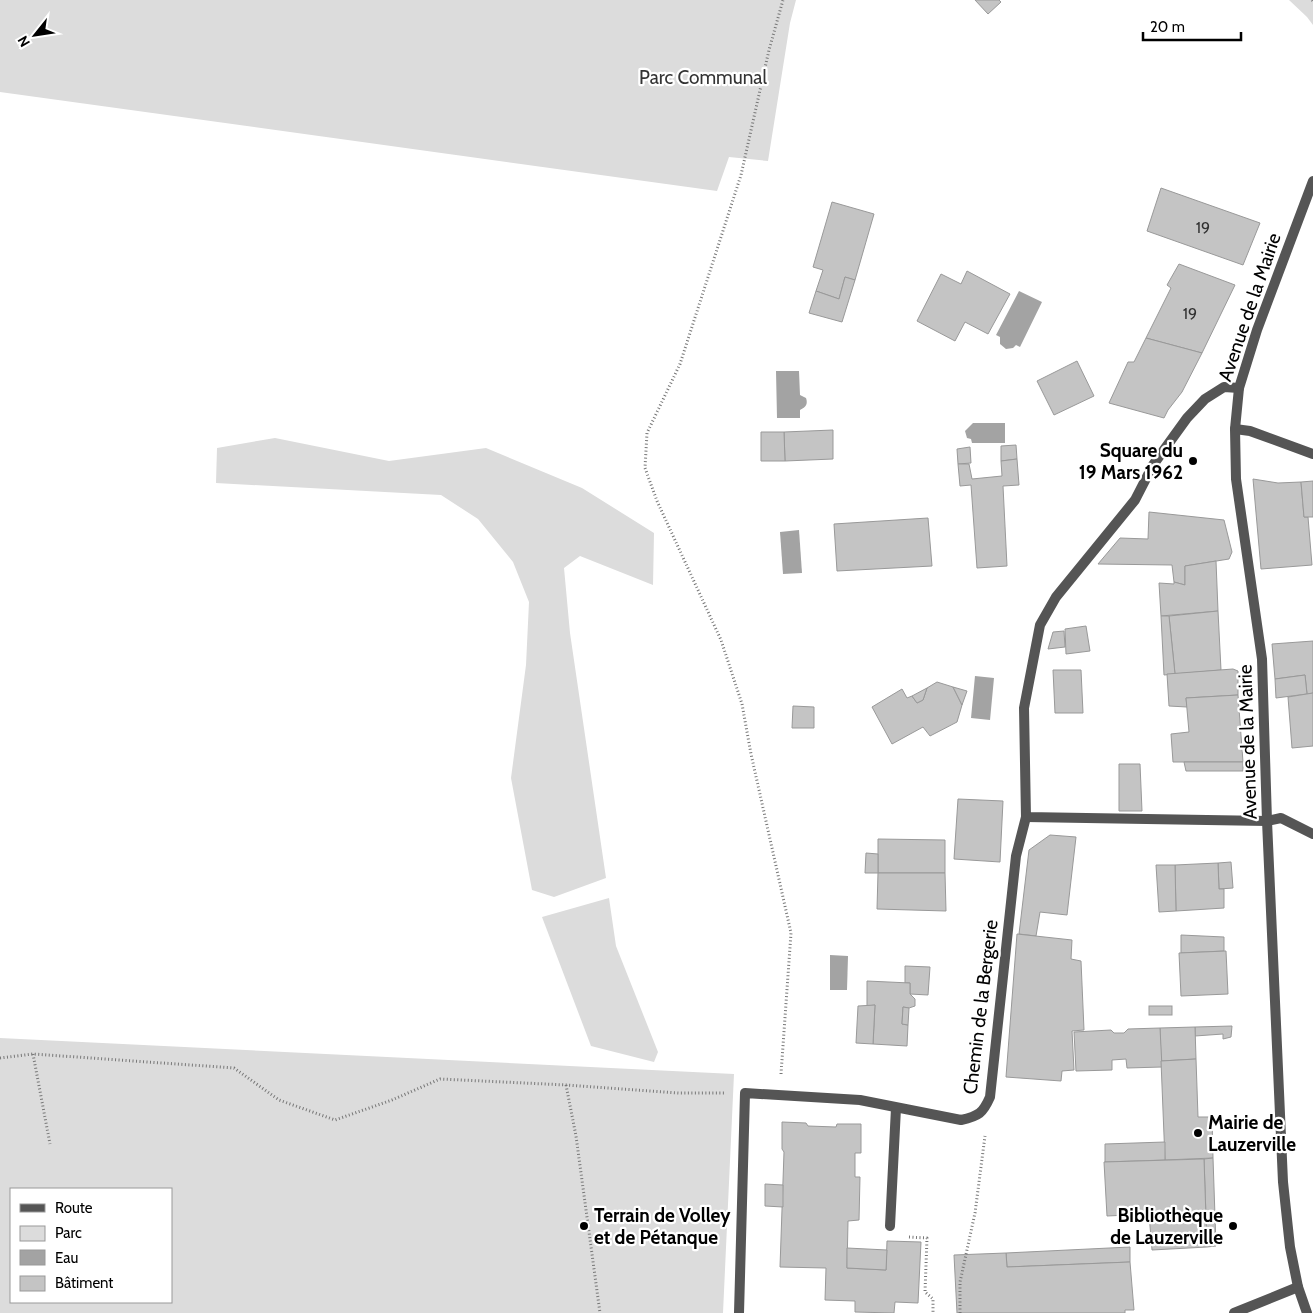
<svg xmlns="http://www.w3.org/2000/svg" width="1313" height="1313" viewBox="0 0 1313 1313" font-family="Cabin,sans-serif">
<rect width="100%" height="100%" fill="#fff"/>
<!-- green -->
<g fill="#dcdcdc" fill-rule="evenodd">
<path d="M0,0H796L790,23L768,161L729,157L717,191L0,92Z"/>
<path d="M1289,0H1313V25L1307,17Z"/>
<path d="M275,438L389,461L486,448L582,488L654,533L653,585L580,556L564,568L570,633L606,878L554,897L532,890L511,778L526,665L529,602L513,562L478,519L441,495L216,483L217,448Z"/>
<path d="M609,898L616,946L658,1052L654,1062L591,1046L542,917Z"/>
<path d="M0,1038L734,1074L723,1313H0ZM11,1189H171V1302H11Z"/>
</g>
<!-- water -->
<g fill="#a3a3a3">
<path d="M1019,291L1042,302L1020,347L1016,345L1013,348L1006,349L1000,344V337L996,335Z"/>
<path d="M776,371H799L800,395L806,398C808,404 806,407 800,410V418H777Z"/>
<path d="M973,423H1005V443H972L971,439L967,438L965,431Z"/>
<path d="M799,530L802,573L783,574L780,532Z"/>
<path d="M975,676L994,678L990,720L971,718Z"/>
<path d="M830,955L848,956L847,990H830Z"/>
</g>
<!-- building -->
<g fill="#c4c4c4" stroke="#999">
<path d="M975,0H999L1001,2L988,14Z"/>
<path d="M1161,188L1260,223L1243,265L1147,231Z"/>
<path d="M832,202L874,214L855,280L845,277L839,299L816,291L823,270L813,267Z"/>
<path d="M1179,264L1235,285L1202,353L1146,338L1171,288L1167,285Z"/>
<path d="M967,271L1010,294L988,334L965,322L955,341L917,321L941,274L961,284Z"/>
<path d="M845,277L855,280L842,322L809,313L816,291L839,299Z"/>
<path d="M1146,338L1202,353L1182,392L1168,410L1164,418L1109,403L1128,362H1134Z"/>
<path d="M1077,361L1094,396L1054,415L1037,381Z"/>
<path d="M833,430V459L785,461L784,432Z"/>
<path d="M761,432H784L785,461H761Z"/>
<path d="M1016,445L1017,459L1001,461V446Z"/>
<path d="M970,447L971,463L958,464L957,449Z"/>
<path d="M1017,459L1019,485L1003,486L1007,566L977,568L971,485L960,486L958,464H969L972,479L1002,476L1001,461Z"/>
<path d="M1253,479L1278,483L1301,482L1304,517H1308L1312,565L1261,569Z"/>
<path d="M1313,481V517H1304L1301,482Z"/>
<path d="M1149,512L1224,520L1232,552L1229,559L1185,566V585L1174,582L1172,565L1098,564L1120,538L1148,539Z"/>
<path d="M928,518L932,566L837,571L834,524Z"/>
<path d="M1216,561L1218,611L1161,616L1159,583L1174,584V582L1185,585V566Z"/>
<path d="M1218,611L1221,670L1175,674L1169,616Z"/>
<path d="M1161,616H1169L1175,674L1164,675Z"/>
<path d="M1086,626L1090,651L1066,654L1065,629Z"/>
<path d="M1064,631L1065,647L1048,649L1053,632Z"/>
<path d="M1313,641V693L1307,694L1305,675L1275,679L1272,644Z"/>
<path d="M1233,669L1238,671V695L1186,698L1187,707L1169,706L1167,674Z"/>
<path d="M1053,670H1081L1083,713H1055Z"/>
<path d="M1305,675L1307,694L1276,698L1275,679Z"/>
<path d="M937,682L953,687L962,705L957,722L930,736L923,727L892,744L872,707L902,689L907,698L912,696L917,703L923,700L927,688Z"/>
<path d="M953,687L967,691L962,705Z"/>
<path d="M927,688L923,700L917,703L912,696Z"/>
<path d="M1313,693V746L1292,748L1288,697Z"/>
<path d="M1238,695L1243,762H1173L1171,734L1189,732L1186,698Z"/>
<path d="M793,706L814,707V728H792Z"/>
<path d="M1184,762H1243V771H1186Z"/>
<path d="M1119,764H1140L1142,811H1119Z"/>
<path d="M958,799L1003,801L1000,862L954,859Z"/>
<path d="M1050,835L1076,837L1067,915L1040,912L1036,936L1019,934L1029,850Z"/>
<path d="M878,839L945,840V873H878Z"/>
<path d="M866,853L878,854V873H865Z"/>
<path d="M1231,862L1233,888L1219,889L1218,863Z"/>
<path d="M1218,863L1219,889H1224V908L1176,911L1175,865Z"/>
<path d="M1156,865H1175L1176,911L1159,912Z"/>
<path d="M878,873H945L946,911L877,909Z"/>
<path d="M1017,934L1072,940L1071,959L1081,961L1084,1030L1072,1031L1074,1070L1062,1071L1061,1081L1006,1077Z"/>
<path d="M1181,935L1224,937V951L1181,953Z"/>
<path d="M1226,951L1228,994L1181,996L1179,953Z"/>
<path d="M905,966L930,967L928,995L910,994V983H905Z"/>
<path d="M867,981L910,983V994L915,999V1006L909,1008L903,1007L902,1024L908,1025L907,1046L873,1044L875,1005L867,1006Z"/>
<path d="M875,1005L873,1044L856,1043L858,1006Z"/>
<rect x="1149" y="1006" width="23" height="9"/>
<path d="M903,1007L909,1008L908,1025L902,1024Z"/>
<path d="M1232,1026L1231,1037L1223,1039V1034L1195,1036V1027Z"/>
<path d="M1195,1027L1196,1059L1161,1061L1160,1028Z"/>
<path d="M1160,1028L1162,1067L1127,1068L1126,1059L1112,1060V1070L1076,1071L1074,1032L1111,1030L1114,1033H1124L1128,1029Z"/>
<path d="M1196,1059L1198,1117H1212L1213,1158L1165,1160L1161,1061Z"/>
<path d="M782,1122L806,1123L808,1126L836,1127L837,1124H861V1153H855V1177H860L859,1220L848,1221L847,1268L886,1270L887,1241L921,1242L918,1303L895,1302L894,1313L855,1312V1301L825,1300L826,1268L780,1267L784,1152L782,1149Z"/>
<path d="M1165,1142V1160L1105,1162V1144Z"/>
<path d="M1213,1158L1216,1246L1207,1247L1204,1159Z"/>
<path d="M1204,1159L1207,1247L1152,1250L1149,1214L1107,1216L1104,1162Z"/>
<path d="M765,1184L783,1185V1207L765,1206Z"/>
<path d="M1130,1247V1262L1007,1267L1006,1253Z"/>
<path d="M847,1248L887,1250L886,1270L847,1268Z"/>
<path d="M1006,1253L1007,1267L1130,1262L1134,1310H1125V1313H957L954,1255Z"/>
</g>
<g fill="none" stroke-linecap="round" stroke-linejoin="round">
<!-- path -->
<g stroke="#777" stroke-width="3" stroke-dasharray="1 2.5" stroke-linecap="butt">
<path d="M1312,0L1313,1"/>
<path d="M33,1054L50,1144"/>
<path d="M0,1058L33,1054L234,1068L279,1100L335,1120L392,1100L440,1079L566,1085L679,1093H724"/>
<path d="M781,1074L791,933L751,754L742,704L721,640L657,501L645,468L647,433L680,364L741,175L769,50L783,0"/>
<path d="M566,1085L576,1136L600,1313"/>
<path d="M909,1237L927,1238L925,1292L933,1299V1313"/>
<path d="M960,1313V1282L975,1213L985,1136"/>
</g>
<!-- service -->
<g stroke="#555" stroke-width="10">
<path d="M890,1226L896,1108"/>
<path d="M739,1313L745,1093L860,1100L961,1120C979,1116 983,1113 990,1097L1016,856L1026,817"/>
</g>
<!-- minor -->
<g stroke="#555" stroke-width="10">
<path d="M1239,388L1224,387L1205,399L1187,418L1153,465L1135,500L1056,597L1040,625L1024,708L1026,817L1267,821L1281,818L1313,834"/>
<path d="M1235,429L1250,431L1313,454"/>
<path d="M1234,1313L1298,1287"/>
</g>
<!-- tertiary -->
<path stroke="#555" stroke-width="10" d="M1307,1313L1298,1287L1290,1247L1283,1182L1267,821L1262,659L1236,479L1235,429L1239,388L1257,330L1313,181"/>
</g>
<!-- markers -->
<g fill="#000" stroke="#fff" stroke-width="2">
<circle cx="1193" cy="461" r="5"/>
<circle cx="1198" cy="1133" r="5"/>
<circle cx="584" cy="1226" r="5"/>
<circle cx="1233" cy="1226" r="5"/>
</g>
<g text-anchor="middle" stroke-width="4.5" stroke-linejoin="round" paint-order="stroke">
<!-- number labels -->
<g font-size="16" fill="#313131">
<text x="1203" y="233">19</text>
<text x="1190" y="319">19</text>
</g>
<!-- park labels -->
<g font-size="19" fill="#333" stroke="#fff">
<text x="703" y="84">Parc Communal</text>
</g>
<!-- street labels -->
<g font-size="19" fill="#000" stroke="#fff">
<text transform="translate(1249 307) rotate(-71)" y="7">Avenue de la Mairie</text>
<text transform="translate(1247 742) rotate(-92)" y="7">Avenue de la Mairie</text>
<text transform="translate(980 1007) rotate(-83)" y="7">Chemin de la Bergerie</text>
</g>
<!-- poi labels -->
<g font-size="19" font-weight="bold" fill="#000" stroke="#fff" text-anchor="end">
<text x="1183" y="457">Square du<tspan x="1183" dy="22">19 Mars 1962</tspan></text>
<text x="1208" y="1129" text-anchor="start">Mairie de<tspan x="1208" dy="22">Lauzerville</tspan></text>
<text x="594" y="1222" text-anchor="start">Terrain de Volley<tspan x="594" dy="22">et de Pétanque</tspan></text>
<text x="1223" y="1222">Bibliothèque<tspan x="1223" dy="22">de Lauzerville</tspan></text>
</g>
</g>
<!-- legend -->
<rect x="10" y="1188" width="162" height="115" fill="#ffffff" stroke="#999999"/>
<rect x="20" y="1204" width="25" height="8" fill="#555555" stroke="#999999"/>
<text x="55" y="1213" font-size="15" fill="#000000">Route</text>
<rect x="20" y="1226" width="25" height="15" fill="#dcdcdc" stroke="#999999"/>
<text x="55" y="1238" font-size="15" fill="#000000">Parc</text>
<rect x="20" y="1250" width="25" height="15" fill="#a3a3a3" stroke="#999999"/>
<text x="55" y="1263" font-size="15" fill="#000000">Eau</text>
<rect x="20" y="1276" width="25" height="15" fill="#c4c4c4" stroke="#999999"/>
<text x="55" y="1288" font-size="15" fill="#000000">Bâtiment</text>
<!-- north arrow -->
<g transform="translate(35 35) rotate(240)" stroke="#ffffff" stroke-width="4" paint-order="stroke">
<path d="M0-4L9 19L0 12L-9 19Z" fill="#000000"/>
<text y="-8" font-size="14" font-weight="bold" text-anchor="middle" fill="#000000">N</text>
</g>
<!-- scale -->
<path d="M1143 32v8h98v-8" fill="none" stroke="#000000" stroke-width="2.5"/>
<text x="1150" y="32" font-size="15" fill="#000000" stroke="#ffffff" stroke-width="4" paint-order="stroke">20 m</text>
</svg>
